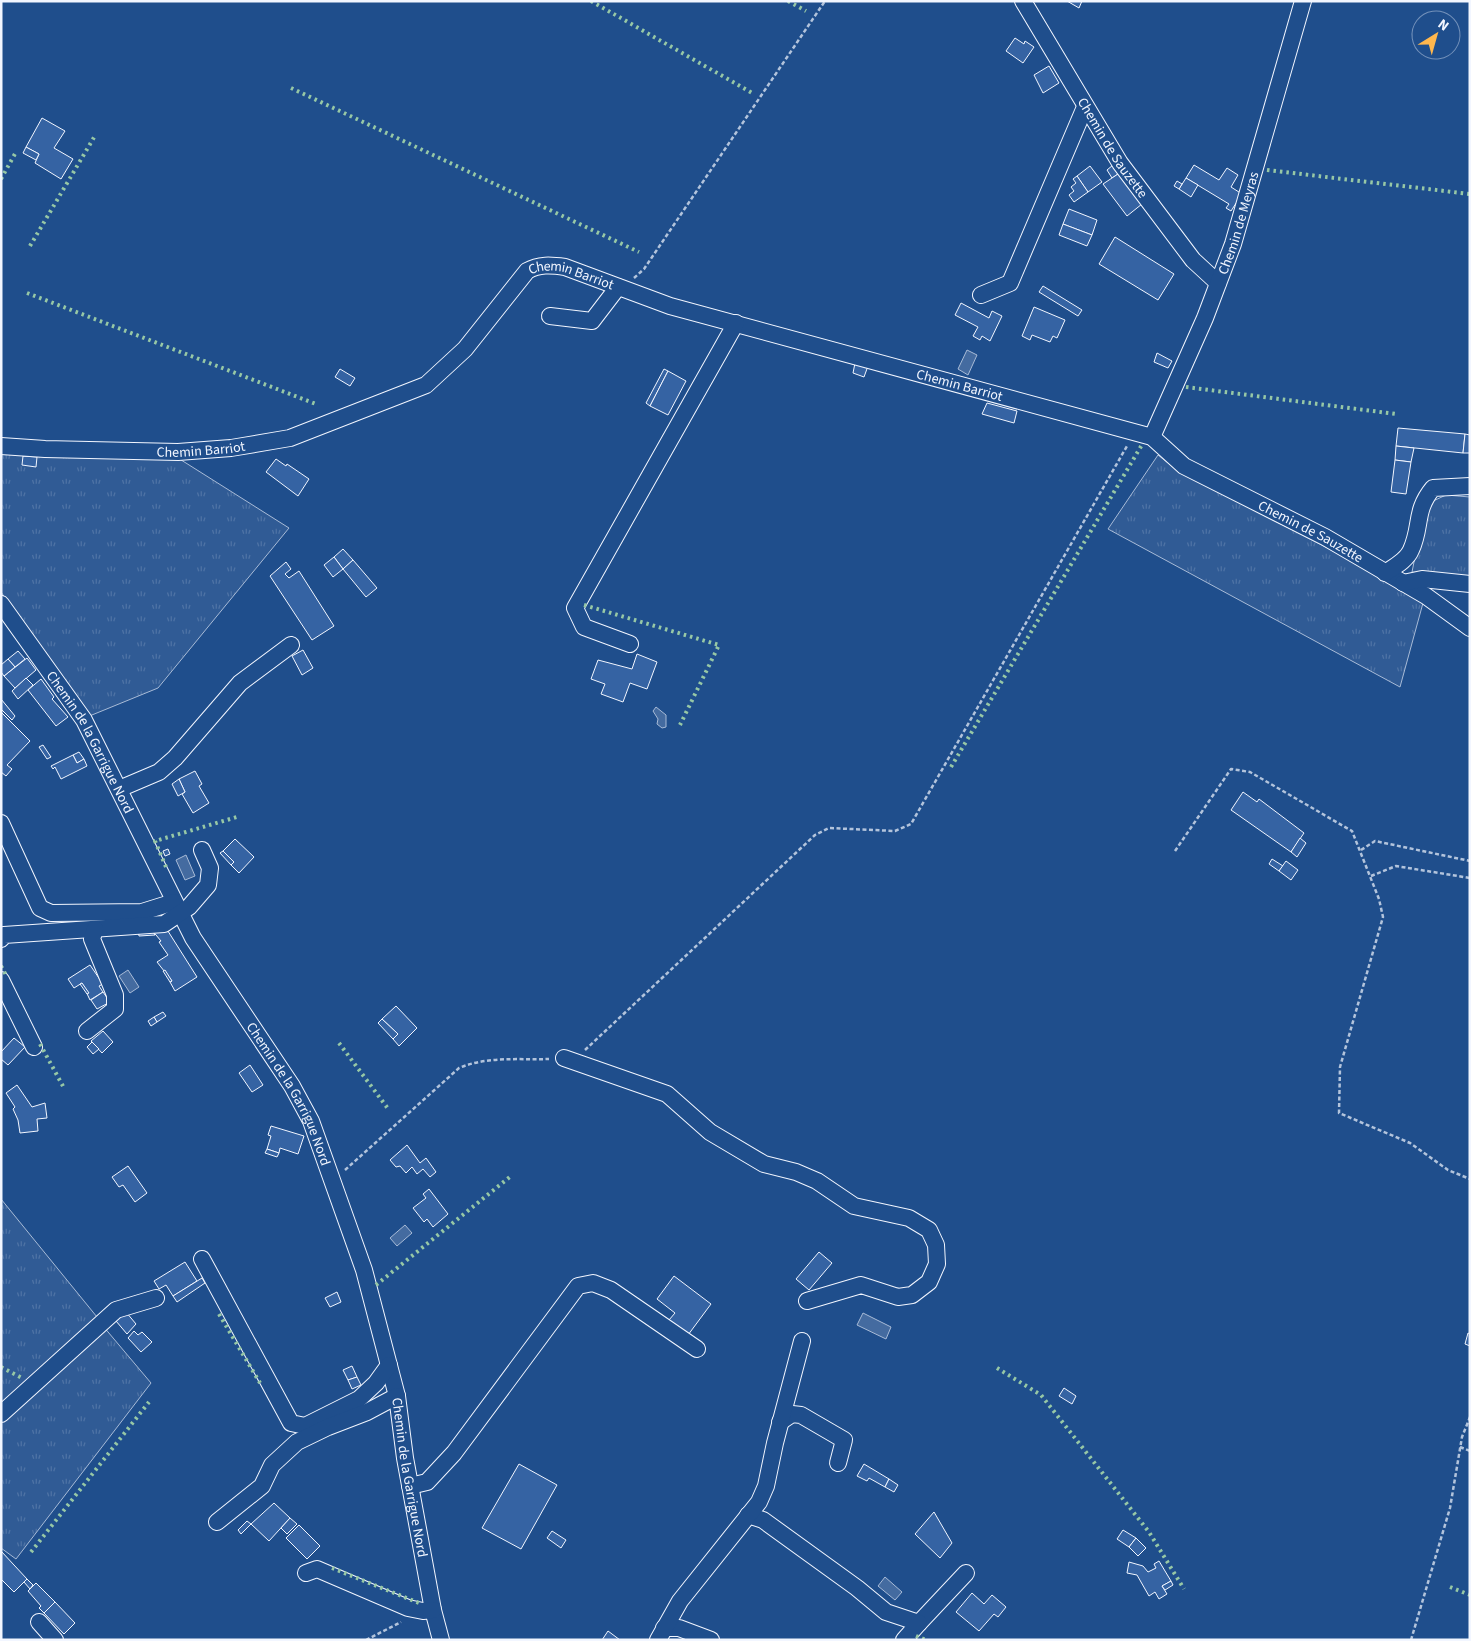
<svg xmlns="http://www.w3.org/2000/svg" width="1471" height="1641" viewBox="0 0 1471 1641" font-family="'Source Sans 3',sans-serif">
<defs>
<pattern id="grass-tufts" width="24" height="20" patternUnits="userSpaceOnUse" patternTransform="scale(1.25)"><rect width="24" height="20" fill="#305b95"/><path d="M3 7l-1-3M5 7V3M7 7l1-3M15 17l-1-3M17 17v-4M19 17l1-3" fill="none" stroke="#4e73a5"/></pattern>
</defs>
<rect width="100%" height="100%" fill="#1f4e8c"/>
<!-- grass -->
<g fill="url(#grass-tufts)" stroke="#a8bbd7">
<path d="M1,452L178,458L289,528L158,688L87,717L1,592Z"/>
<path d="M1158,455L1178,471L1397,584L1423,603L1400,687L1108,529Z"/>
<path d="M1446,495L1470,497V579L1412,572L1424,512L1431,502Z"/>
<path d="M1,1199L97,1317L1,1407Z"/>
<path d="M103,1326L151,1383L16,1559L1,1548V1422Z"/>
</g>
<!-- water -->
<g fill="#446ba0" stroke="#a8bbd7">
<path d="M967,350L977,355L968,375L958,369Z"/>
<path d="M656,707L666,715V727L662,728L657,724L658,719L653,711Z"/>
<path d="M186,855L195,876L185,880L176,860Z"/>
<path d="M128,970L139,987L130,993L119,976Z"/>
<path d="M405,1225L412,1233L397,1246L390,1238Z"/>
<path d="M863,1313L891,1327L886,1339L857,1325Z"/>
<path d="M885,1577L902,1592L895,1600L878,1586Z"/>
</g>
<!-- building -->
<g fill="#3563a3" stroke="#f2f6ff">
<path d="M1067,1H1082L1079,8Z"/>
<path d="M1015,38L1024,44L1025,41L1034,47L1023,63L1006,51Z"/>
<path d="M1049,66L1059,83L1043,93L1034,75Z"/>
<path d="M42,118L65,131L54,148L73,159L61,179L35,163L39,154L26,147Z"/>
<path d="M26,147L39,154L36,160L23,153Z"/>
<path d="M1113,165L1118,174L1112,178L1107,170Z"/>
<path d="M1194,165L1219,180L1227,168L1238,175L1231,187L1242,194L1231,211L1226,208L1229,204L1186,178Z"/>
<path d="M1090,166L1102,182L1088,192L1077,176Z"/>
<path d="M1118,174L1142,204L1127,216L1103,184Z"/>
<path d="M1077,176L1088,192L1074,202L1069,195L1074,191L1071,187L1076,183L1073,179Z"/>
<path d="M1186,178L1198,185L1191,197L1179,189Z"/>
<path d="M1177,181L1182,184L1179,189L1174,186Z"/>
<path d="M1069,209L1097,220L1092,235L1063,224Z"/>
<path d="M1063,224L1092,235L1087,246L1059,235Z"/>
<path d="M1115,237L1174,274L1158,300L1099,264Z"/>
<path d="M1043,286L1082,310L1078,316L1039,292Z"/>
<path d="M961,303L989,318L992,311L1002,316L990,341L982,336L980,340L973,336L978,327L955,315Z"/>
<path d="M1034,307L1065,320L1057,338L1053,336L1050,342L1032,335L1030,340L1022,336Z"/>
<path d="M1157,353L1172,361L1168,368L1154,362Z"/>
<path d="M855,363L868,366L864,377L853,373Z"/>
<path d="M340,369L355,378L350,386L335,377Z"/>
<path d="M664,369L668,371L650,406L646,403Z"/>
<path d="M668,371L686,381L668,415L650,406Z"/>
<path d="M987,403L1017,411L1014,423L982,414Z"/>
<path d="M1398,428L1465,434L1463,453L1396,446Z"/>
<path d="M1465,434L1470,435V453H1463Z"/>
<path d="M1396,446L1414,448L1411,462L1395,460Z"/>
<path d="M23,456L37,457L36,467L22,465Z"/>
<path d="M276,459L286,466L287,464L309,479L298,496L266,472Z"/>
<path d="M1395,460L1411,462L1406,494L1391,492Z"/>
<path d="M343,549L353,560L343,569L334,557Z"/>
<path d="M334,557L343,569L333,577L324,565Z"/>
<path d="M353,560L377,588L366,597L343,569Z"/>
<path d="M286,562L291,569L285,574L289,578L299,571L334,626L312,640L270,576Z"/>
<path d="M303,650L313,668L302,675L292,656Z"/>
<path d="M18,651L25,659L15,667L8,659Z"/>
<path d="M637,654L657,662L647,689L630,683L623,702L601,694L605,684L591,679L598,660L632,669Z"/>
<path d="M27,658L36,670L15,688L4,676Z"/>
<path d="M8,659L15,667L4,676L1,672V665Z"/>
<path d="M26,678L33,685L18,699L12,691Z"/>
<path d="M41,679L54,697L52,699L68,717L56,726L28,690Z"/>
<path d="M1,699L15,716L12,720L1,709Z"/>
<path d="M1,712L30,741L7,765L12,769L6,776L1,772Z"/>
<path d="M43,745L51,757L47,759L39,747Z"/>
<path d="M79,752L84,759L77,763L73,755Z"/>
<path d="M73,755L77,763L84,759L87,766L61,779L55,767L53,769L51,766Z"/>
<path d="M195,771L202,784L199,786L209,803L193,813L182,794L185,792L179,779Z"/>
<path d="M179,779L185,792L178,796L172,784Z"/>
<path d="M1243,792L1257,802L1259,799L1304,833L1291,852L1231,810Z"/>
<path d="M1300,838L1306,843L1297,857L1291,852Z"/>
<path d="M235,839L254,857L239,873L231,865L234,862L223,851Z"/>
<path d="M168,849L170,854L165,856L163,851Z"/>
<path d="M223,851L234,862L231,865L220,853Z"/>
<path d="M1272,859L1283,866L1279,871L1269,864Z"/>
<path d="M1286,861L1298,870L1291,880L1279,871Z"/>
<path d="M166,928L197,977L175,991L170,982L172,981L157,962L168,955L159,942L161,941L151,929Z"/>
<path d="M151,929L155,935L139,936L138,930Z"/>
<path d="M90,965L103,984L99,986L103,992L90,1000L82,983L74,988L68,979Z"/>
<path d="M165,970L172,981L170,982L163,971Z"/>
<path d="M82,983L89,993L87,994L80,984Z"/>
<path d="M103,992L110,1002L97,1009L91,1000Z"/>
<path d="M396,1006L417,1028L399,1046L393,1039L398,1034L382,1019Z"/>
<path d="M163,1012L166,1016L157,1022L154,1017Z"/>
<path d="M154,1017L157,1022L151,1026L148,1021Z"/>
<path d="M382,1019L398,1034L393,1039L378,1023Z"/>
<path d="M103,1031L113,1042L102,1053L91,1041Z"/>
<path d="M14,1038L25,1047L8,1065L1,1059V1052Z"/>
<path d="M92,1042L99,1049L93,1054L87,1047Z"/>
<path d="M250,1065L263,1085L252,1092L239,1073Z"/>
<path d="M17,1085L32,1107L45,1103L47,1118L37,1119L38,1131L20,1133L18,1120L13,1109L15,1107L6,1093Z"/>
<path d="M271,1126L304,1136L298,1154L280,1148L279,1153L267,1149L271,1136L268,1135Z"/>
<path d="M407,1145L420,1163L426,1158L436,1172L430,1177L423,1169L417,1174L412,1167L406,1173L400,1166L396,1167L390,1160Z"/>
<path d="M267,1149L279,1153L277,1157L265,1153Z"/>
<path d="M128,1166L147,1193L135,1202L123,1185L119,1187L112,1177Z"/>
<path d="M429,1189L448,1214L433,1227L427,1219L424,1222L413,1208L426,1198L423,1194Z"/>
<path d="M819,1252L832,1263L809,1290L796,1279Z"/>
<path d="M185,1262L197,1281L173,1296L166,1285L159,1289L154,1281Z"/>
<path d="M674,1276L711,1304L688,1335L669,1320L675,1313L657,1299Z"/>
<path d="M202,1278L205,1283L177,1302L173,1296Z"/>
<path d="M337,1292L341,1302L330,1307L325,1298Z"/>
<path d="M126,1312L136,1324L127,1334L116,1321Z"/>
<path d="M134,1331L138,1335L142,1332L152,1342L141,1352L128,1338Z"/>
<path d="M1468,1333L1470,1334V1346L1465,1344Z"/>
<path d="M352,1366L357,1377L348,1380L343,1370Z"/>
<path d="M357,1377L361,1385L352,1389L348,1380Z"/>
<path d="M1064,1388L1076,1396L1072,1404L1059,1396Z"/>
<path d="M519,1464L557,1485L521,1549L482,1528Z"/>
<path d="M864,1464L889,1479L885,1487L869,1478L867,1481L857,1476Z"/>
<path d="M889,1479L898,1485L894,1492L885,1487Z"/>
<path d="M274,1503L290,1518L269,1541L251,1524Z"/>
<path d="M934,1512L952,1543L940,1558L915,1534Z"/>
<path d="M290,1518L297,1524L287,1534L281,1528Z"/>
<path d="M247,1521L251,1524L241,1534L238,1530Z"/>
<path d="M299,1525L320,1546L307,1559L286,1538Z"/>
<path d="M1123,1530L1136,1538L1129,1547L1117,1539Z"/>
<path d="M552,1531L566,1540L561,1548L547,1538Z"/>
<path d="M1136,1538L1146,1548L1138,1556L1129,1547Z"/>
<path d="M1,1551L27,1579L14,1592L1,1579Z"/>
<path d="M1159,1561L1171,1581L1162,1586L1167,1594L1159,1599L1155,1592L1149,1596L1137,1575L1127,1573L1129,1562L1143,1566L1148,1572L1156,1568L1154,1564Z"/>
<path d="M27,1579L33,1585L30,1589L24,1582Z"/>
<path d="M1171,1581L1173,1585L1165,1590L1162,1586Z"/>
<path d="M36,1583L55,1602L44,1613L39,1608L41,1606L28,1591Z"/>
<path d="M972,1593L984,1604L992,1595L1006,1607L998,1617L994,1614L979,1631L956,1612Z"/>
<path d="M55,1602L75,1623L64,1634L44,1613Z"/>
<path d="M608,1631L620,1640H602Z"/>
</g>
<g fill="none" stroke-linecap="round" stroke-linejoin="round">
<defs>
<g id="minor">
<path id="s1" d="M1023,1L1120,163L1193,260L1218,283"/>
<path d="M981,295L1010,283L1085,107"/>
<path d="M550,316L592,321L618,287"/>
<path id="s2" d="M1152,437L1205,318L1233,244L1303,1"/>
<path id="s3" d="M1,446L45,449L178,452L231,448L290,438L426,385L465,349L527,271C539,264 551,265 565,267L670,306L1152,437L1184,466L1325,537L1426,596L1470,628"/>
<path d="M1385,573C1394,567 1407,560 1411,550C1422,526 1414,511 1433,488L1470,486"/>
<path d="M1403,583L1422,579L1470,584"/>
<path id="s4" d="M1,604L84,720L193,938L292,1086L311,1121L364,1270L397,1396L405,1458L433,1610L441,1640"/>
<path d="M630,644L584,627L575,608L736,323"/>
<path d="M119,789L159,772L175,758L240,683L291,645"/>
<path d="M1,823L40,908L51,913L142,912L174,902"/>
<path d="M1,939L4,935L164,924L189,907L208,885L210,868L202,850"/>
<path d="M1,980L34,1047"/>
<path d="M87,1031L115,1009V995L92,939L95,929"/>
<path d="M564,1058L667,1094L710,1132L764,1164L796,1172L817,1181L854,1206L909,1218L929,1230L936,1245L937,1264L929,1282L912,1295L898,1297L861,1285L807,1301"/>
<path d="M202,1259L291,1423L305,1426L359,1399L376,1383L389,1365"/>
<path d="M1,1414L116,1310L156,1298"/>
<path d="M780,1422L792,1414L801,1415L844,1440L838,1463"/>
<path d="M410,1486L427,1482L454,1453L578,1286L593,1283L611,1290L697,1349"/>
<path d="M748,1515L763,1520L857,1588L886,1612L919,1623L966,1573"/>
<path d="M217,1522L262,1486L272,1465L297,1442L328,1427L367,1412L397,1396"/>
<path d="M306,1573L317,1569L408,1608L423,1611L433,1610"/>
<path d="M39,1622L55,1640"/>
<path d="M664,1628H679L711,1640"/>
<path d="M658,1640L680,1601L759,1502L766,1486L775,1443L802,1341"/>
<path d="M904,1640L919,1623"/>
</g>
</defs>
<!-- minor casing -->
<use href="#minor" stroke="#f2f6ff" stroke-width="18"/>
<!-- path -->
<g stroke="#b3c4dc" stroke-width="2.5" stroke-dasharray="4 2.5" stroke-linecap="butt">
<path d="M634,278L644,269L825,1"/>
<path d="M1361,850L1375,841L1470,861"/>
<path d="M1175,851L1231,769L1250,772L1352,831L1379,899L1383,917L1340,1067L1339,1113L1410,1143L1448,1170L1470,1179"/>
<path d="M1371,876L1396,866L1470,878"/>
<path d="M585,1050L815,835L829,828L895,831L911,824L1127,446"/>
<path d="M345,1170L459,1068C487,1056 519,1060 549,1059"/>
<path d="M1460,1447L1470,1451"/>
<path d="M366,1640L401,1622"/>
<path d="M1411,1640L1450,1508L1462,1437L1470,1417"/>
</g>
<!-- minor -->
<use href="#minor" stroke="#1f4e8c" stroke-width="16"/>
<!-- hedge -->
<g stroke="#97c8a6" stroke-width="4" stroke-dasharray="2.5 4" stroke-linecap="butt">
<path d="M591,1L754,94"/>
<path d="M788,1L806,11"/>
<path d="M291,88L639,252"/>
<path d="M1267,170L1470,194"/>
<path d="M1,179L16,152"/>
<path d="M30,246L96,134"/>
<path d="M27,293L316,404"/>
<path d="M1186,387L1396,414"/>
<path d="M584,605L719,645L680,725"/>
<path d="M951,767L1143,443"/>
<path d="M166,867L155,841L237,817"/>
<path d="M1,966L7,977"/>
<path d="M339,1043L389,1110"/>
<path d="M40,1044L64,1088"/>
<path d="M376,1285L511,1176"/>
<path d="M219,1314L260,1383"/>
<path d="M1,1367L24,1379"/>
<path d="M997,1368L1041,1395L1149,1532L1184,1589"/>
<path d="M31,1552L149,1402"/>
<path d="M332,1568L419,1603"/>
<path d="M1450,1587L1470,1595"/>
<path d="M916,1636L926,1640"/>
</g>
</g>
<g text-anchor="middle" stroke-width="4" stroke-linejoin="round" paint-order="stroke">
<!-- street labels -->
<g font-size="14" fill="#f2f6ff" stroke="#1f4e8c">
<text dy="5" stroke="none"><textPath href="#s1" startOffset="172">Chemin de Sauzette</textPath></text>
<text dy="5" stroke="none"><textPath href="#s2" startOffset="231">Chemin de Meyras</textPath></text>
<text dy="5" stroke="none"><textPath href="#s3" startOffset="635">Chemin Barriot</textPath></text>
<text dy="5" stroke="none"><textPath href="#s3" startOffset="1040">Chemin Barriot</textPath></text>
<text dy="5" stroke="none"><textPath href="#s3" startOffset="200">Chemin Barriot</textPath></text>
<text dy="5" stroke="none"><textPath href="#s3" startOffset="1425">Chemin de Sauzette</textPath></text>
<text dy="5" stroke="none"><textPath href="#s4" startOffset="165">Chemin de la Garrigue Nord</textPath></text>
<text dy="5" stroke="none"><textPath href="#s4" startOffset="570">Chemin de la Garrigue Nord</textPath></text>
<text dy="5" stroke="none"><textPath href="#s4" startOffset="975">Chemin de la Garrigue Nord</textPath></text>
</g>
</g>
<!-- border -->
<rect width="1471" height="1641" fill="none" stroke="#f2f6ff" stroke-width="5"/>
<!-- north arrow -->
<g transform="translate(1436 35) rotate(37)"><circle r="24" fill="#1f4e8c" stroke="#7391ba"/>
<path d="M0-4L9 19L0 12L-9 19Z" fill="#ffb74d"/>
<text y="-8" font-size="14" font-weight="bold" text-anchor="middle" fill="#f2f6ff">N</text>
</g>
</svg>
